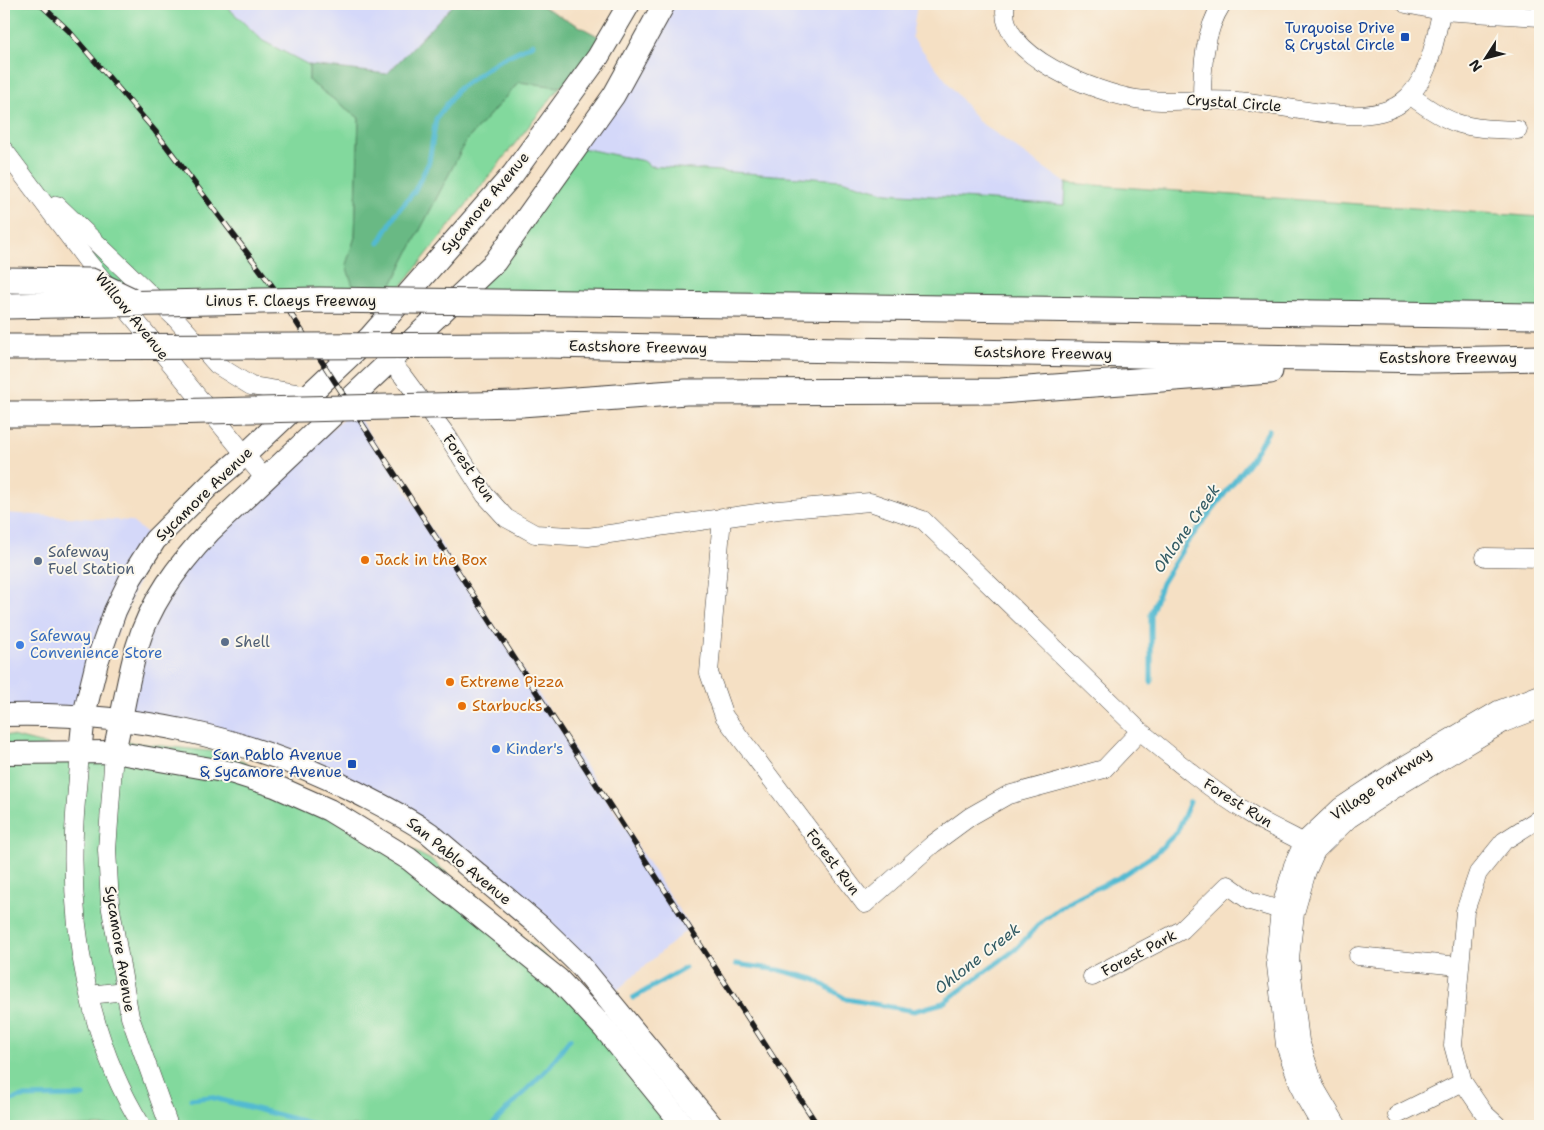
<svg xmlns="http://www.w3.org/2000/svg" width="1544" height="1130" viewBox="0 0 1544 1130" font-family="'Shantell Sans',sans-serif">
<rect width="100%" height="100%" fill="#fbf7ec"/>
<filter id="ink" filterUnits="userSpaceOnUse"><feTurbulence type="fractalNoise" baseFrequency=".02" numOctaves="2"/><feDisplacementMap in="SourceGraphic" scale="10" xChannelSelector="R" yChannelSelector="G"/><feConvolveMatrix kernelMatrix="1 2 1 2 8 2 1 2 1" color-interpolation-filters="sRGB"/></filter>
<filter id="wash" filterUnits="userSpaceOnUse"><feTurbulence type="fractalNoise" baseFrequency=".0096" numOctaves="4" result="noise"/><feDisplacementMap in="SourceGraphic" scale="20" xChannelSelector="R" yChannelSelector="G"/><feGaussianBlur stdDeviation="1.12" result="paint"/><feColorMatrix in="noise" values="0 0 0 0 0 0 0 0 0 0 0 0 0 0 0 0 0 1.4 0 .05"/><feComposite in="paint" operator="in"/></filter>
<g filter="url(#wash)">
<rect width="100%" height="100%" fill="#f5e0c4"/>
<!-- built -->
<g fill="#d4d8f9">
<path d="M224,4H454L387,74L309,65L263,41Z"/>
<path d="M664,4H917L912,37L978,121L1066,183L1065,205L887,193L841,180L650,166L643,161L577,147Z"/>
<path d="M353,409L690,927L608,998L429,833L325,776L122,719L167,583Z"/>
<path d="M4,513L131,521L155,540L84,715H4Z"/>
</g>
<!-- green -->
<g fill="#82d99d" stroke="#4f7a5c">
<path d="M4,4H224L263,41L309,65V81L359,118L355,237L346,265L354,289L135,302L110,284L4,150Z"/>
<path d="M1443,4H1540V17Z"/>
<path d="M519,82L560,87L396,293L388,292L466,141Z"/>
<path d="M577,147L644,161L650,166L841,180L887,193L1065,205L1066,183L1540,217V316L459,302Z"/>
<path d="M4,734L80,753L114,752L128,742L226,753L433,861L589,994L704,1126H4Z"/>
</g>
<!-- forest -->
<path fill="#69b984" stroke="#426a50" d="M454,4H538L607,41L598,57L560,87L519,82L466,141L388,292L354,289L346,265L355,237L359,118L309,81V65L387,74Z"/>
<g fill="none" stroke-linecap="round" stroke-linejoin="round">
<!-- stream -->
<g stroke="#53bad1" stroke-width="5">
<path d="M379,243L397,212L414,192L429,162L436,119L458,89L496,62L533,44"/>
<path d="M1151,682V614L1162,583L1186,544L1250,461L1269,430"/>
<path d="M736,964L779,970L814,979L846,999L914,1011L943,1003L1016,949L1042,921L1069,901L1120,877L1155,854L1177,832L1190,802"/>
<path d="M633,998L685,968"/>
<path d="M191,1099L210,1097L321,1126"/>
<path d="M4,1103L21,1097L83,1096"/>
<path d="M491,1126L548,1068L570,1039"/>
</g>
</g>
</g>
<g filter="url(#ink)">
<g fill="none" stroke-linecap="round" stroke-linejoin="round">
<defs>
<g id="minor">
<path d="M1006,4C994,55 1098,93 1136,99C1169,104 1205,98 1238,101C1283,104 1364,130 1401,103C1431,81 1435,37 1443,4"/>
<path d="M1406,4L1441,11L1540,17"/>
<path d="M1410,95C1453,128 1465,128 1518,130"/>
<path d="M1202,100C1202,67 1204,32 1222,4"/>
<path d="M4,150L88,262L265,479"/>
<path d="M57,205L176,319L217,365L251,386L308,395"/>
<path d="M383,353L402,375L448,437L485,495L506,518L535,534L588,537L778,510L870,502L923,520L1140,731"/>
<path d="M722,517L709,673L724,716L865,904L933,844L971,816L1008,795L1104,769L1140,731C1176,761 1212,791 1252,815C1273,829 1296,836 1316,851"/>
<path d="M1485,557L1540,558"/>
<path d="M114,752L107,850L110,904L130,1017L169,1126"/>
<path d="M80,753C78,780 75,806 74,833C70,932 89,1041 142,1126"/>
<path d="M1358,956L1459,966"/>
<path d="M1092,977L1182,930L1228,885L1250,901L1280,910"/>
<path d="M90,995L124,991"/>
<path d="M1463,1082L1453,1045L1465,911L1478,873L1504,841L1540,818"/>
<path d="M1397,1115L1463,1082L1484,1113L1498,1126"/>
<path d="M1321,1126L1302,1093L1285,1045L1275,957L1280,910L1293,865L1304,841L1340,807L1396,770L1498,710L1540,694"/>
<path d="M1338,1126L1315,1087L1300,1041L1290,958L1295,913L1307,871L1316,851L1349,819L1404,783L1504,723L1540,709"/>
</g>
<g id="major">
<path d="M4,715C130,712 243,734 356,792C381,805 406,817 429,833L543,929L580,965L712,1126"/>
<path d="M114,752C122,718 127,681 137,647C150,602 179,564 210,531L495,262L614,95L664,4"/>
<path d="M4,753L114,752L234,773L275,786L329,810L409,859L558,979L604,1028L684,1126"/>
<path d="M80,753L84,715L97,662L115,611L131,578L155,540L211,484L246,454L370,337L513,174L598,57L629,4"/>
</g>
<g id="highway">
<path d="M578,303L1540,316"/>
<path d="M546,345L1432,360L1540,358"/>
<path d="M4,347H35"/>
<path d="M521,404L686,392L1001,391L1270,371"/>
<path d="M4,414H78"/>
</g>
</defs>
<!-- minor casing -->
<use href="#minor" stroke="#3d3935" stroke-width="19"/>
<!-- major casing -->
<use href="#major" stroke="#3d3935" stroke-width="24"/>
<!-- highway casing -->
<use href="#highway" stroke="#3d3935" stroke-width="27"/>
<!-- minor -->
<use href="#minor" stroke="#fff" stroke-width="18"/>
<!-- major -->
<use href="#major" stroke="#fff" stroke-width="22"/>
<!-- highway -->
<use href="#highway" stroke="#fff" stroke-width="25"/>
<defs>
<path id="rail" d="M40,4L69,31L155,131L276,291L818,1126"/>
</defs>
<!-- rail casing -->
<use href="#rail" stroke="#1c1c1c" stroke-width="5.5"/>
<!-- rail -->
<use href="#rail" stroke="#fbf7ec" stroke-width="4" stroke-dasharray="11" stroke-linecap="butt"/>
<defs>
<g id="highway-bridge">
<path d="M4,280L91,281L131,300"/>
<path d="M7,306L319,300L578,303"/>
<path d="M35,347L546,345"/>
<path d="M78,414L521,404"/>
</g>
</defs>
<!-- highway-bridge casing -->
<use href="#highway-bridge" stroke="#3d3935" stroke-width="27" stroke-linecap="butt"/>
<!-- highway-bridge -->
<use href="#highway-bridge" stroke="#fff" stroke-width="25"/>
</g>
</g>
<!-- markers -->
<g fill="#1a4fb4" stroke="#fbf7ec" stroke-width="2">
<rect x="1400" y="32" width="10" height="10" rx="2.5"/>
<rect x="347" y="759" width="10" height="10" rx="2.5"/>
</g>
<g fill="#e8710a" stroke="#fbf7ec" stroke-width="2">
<circle cx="365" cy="560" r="5"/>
<circle cx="450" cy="682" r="5"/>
<circle cx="462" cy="706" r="5"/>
</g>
<g fill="#5c6f8a" stroke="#fbf7ec" stroke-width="2">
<circle cx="38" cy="561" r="5"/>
<circle cx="225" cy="642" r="5"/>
</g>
<g fill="#3f7fe0" stroke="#fbf7ec" stroke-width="2">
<circle cx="20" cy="645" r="5"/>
<circle cx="496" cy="749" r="5"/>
</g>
<g text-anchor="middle" stroke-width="4" stroke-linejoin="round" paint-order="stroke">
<!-- transit labels -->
<g font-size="15" fill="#164399" stroke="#fbf7ec" text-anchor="end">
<text x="1395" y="33">Turquoise Drive<tspan x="1395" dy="17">&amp; Crystal Circle</tspan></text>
<text x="342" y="760">San Pablo Avenue<tspan x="342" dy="17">&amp; Sycamore Avenue</tspan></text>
</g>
<!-- street labels -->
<g font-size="15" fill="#1c1c1c" stroke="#fbf7ec">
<text transform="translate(1234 103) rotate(4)" y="5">Crystal Circle</text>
<text transform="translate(485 203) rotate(-50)" y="5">Sycamore Avenue</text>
<text x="291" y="306">Linus F. Claeys Freeway</text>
<text transform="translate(132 316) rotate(51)" y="5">Willow Avenue</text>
<text transform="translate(638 347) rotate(1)" y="5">Eastshore Freeway</text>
<text transform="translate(1043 353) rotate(1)" y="5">Eastshore Freeway</text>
<text x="1448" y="363">Eastshore Freeway</text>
<text transform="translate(469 468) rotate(55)" y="5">Forest Run</text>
<text transform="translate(204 494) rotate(-44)" y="5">Sycamore Avenue</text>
<text transform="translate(1381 784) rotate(-34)" y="5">Village Parkway</text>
<text transform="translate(1238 803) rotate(32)" y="5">Forest Run</text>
<text transform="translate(459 861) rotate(39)" y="5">San Pablo Avenue</text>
<text transform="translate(833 862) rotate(53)" y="5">Forest Run</text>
<text transform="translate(120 949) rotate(81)" y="5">Sycamore Avenue</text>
<text transform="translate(1139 953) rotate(-28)" y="5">Forest Park</text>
</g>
<!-- service labels -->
<g font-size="15" fill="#4e5e75" stroke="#fbf7ec" text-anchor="start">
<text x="48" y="557">Safeway<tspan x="48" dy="17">Fuel Station</tspan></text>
<text x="235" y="647">Shell</text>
</g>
<!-- food labels -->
<g font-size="15" fill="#c56008" stroke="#fbf7ec" text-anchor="start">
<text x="375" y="565">Jack in the Box</text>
<text x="460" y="687">Extreme Pizza</text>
<text x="472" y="711">Starbucks</text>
</g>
<!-- shop labels -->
<g font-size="15" fill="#366cbe" stroke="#fbf7ec" text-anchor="start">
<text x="30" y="641">Safeway<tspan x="30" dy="17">Convenience Store</tspan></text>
<text x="506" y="754">Kinder's</text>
</g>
<!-- water labels -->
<g font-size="16" font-style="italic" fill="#325b64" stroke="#fbf7ec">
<text transform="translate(1186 528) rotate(-55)" y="6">Ohlone Creek</text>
<text transform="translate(977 958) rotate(-38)" y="6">Ohlone Creek</text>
</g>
</g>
<!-- margin -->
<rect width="1544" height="1130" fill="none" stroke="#fbf7ec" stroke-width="20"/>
<!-- north arrow -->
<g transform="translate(1486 58) rotate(234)" stroke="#fbf7ec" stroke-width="4" paint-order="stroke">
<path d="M0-4L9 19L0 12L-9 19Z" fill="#1c1c1c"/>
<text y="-8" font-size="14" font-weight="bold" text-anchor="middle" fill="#1c1c1c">N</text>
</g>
</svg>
